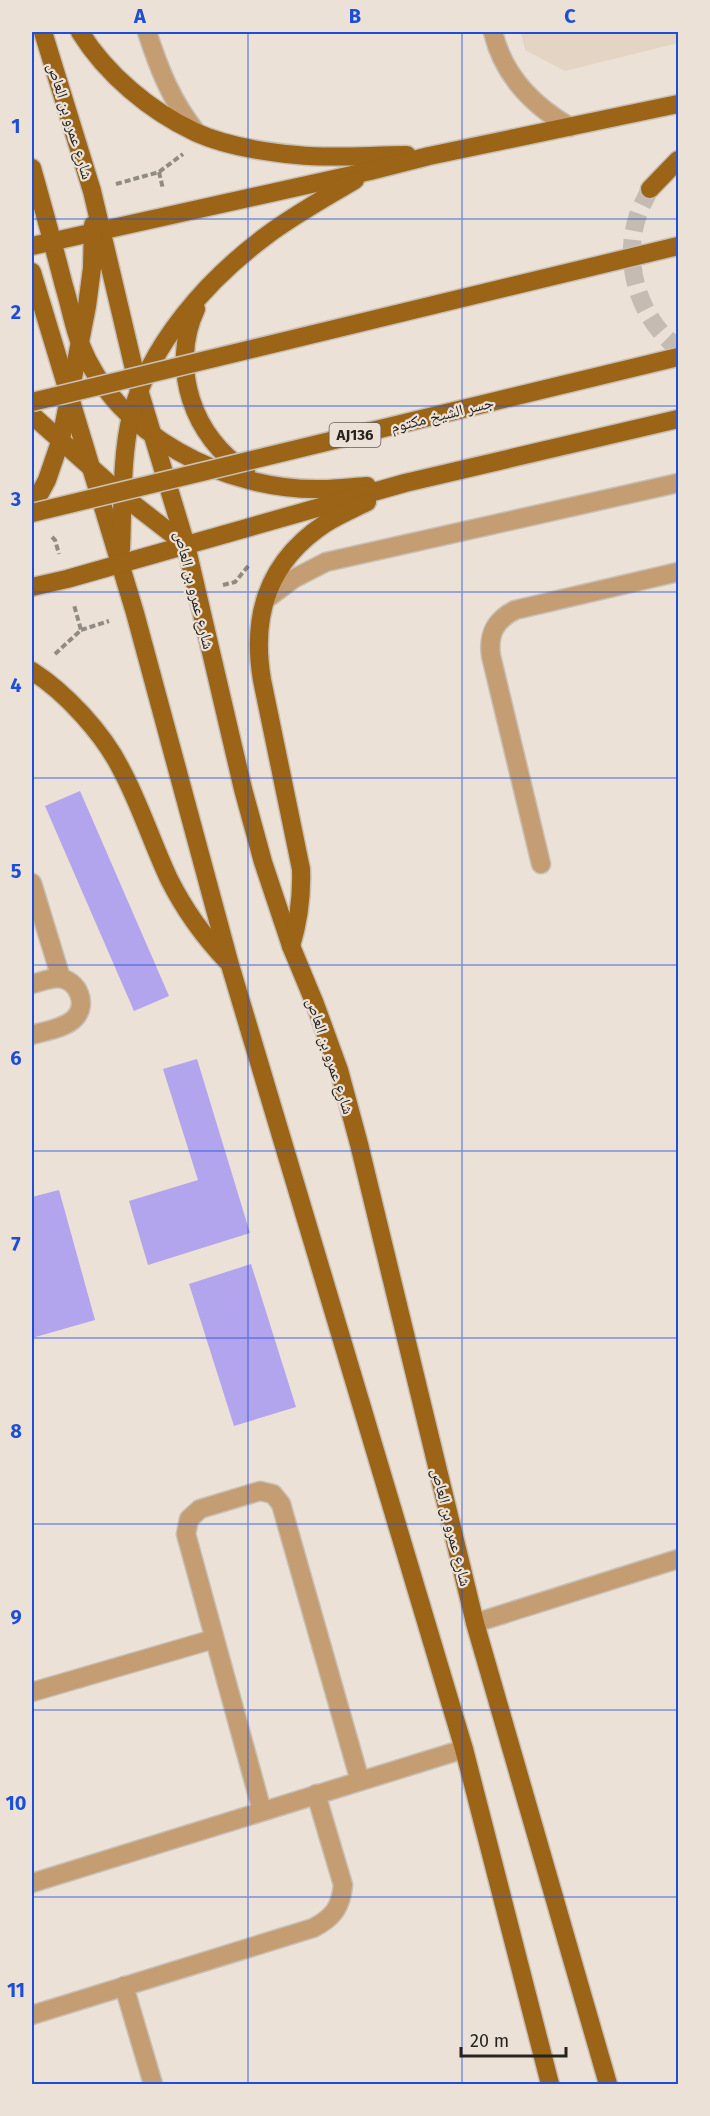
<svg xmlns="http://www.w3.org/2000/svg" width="710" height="2116" viewBox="0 0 710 2116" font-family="'Fira Sans','Noto Naskh Arabic',sans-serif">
<rect width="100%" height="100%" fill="#ebe1d6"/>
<!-- built -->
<path fill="#e3d4c3" d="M521,32H678V43L565,71L525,50Z"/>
<!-- building -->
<g fill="#b2a4ed">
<path d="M80,791L169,996L134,1011L45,806Z"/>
<path d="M197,1059L250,1233L148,1265L129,1201L198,1180L163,1069Z"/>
<path d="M59,1190L95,1320L32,1338V1197Z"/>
<path d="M251,1264L296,1407L234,1426L189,1284Z"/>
</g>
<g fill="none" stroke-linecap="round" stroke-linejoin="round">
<!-- major-tunnel -->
<path stroke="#c4bbb2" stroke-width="18" stroke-dasharray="18 9" stroke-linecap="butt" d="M650,189C646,198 641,206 638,215C622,262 638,318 678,348"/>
<defs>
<g id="minor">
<path d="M147,32C159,69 172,102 197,133"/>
<path d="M493,32C503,75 532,105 570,127"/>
<path d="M265,600L293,579L326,562L678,483"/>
<path d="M541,864L491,656C488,634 495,620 515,610L678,572"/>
<path d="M32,883L61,978"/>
<path d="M32,984C40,982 50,978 59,978C78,980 88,1004 75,1018C66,1028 45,1031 32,1035"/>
<path d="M475,1623L678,1559"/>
<path d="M32,1692L214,1639"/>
<path d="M262,1811L186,1534L189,1519L200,1509L260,1491L273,1494L281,1504L360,1781"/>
<path d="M32,1883L464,1749"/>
<path d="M124,1986L153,2084"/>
<path d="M32,2015L313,1928C333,1918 341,1907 343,1885L316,1794"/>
</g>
<g id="major">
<path d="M43,32L92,191L139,390L186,545L243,789L263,862L291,946L315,1004L339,1070L359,1144L475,1623L608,2084"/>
<path d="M80,32C106,74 150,111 195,132C225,146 265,152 297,155C333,159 370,155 407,155"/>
<path d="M32,168C43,207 54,247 64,286C70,305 73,325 80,343C116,436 226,491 322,489C337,489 352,487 367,486"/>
<path d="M650,189L678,160"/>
<path d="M32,246L370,171L429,156L678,104"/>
<path d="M32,272L135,613L230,965L464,1749L550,2084"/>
<path d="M196,309C169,367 193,438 246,471"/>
<path d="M32,415L123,496L186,545"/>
<path d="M32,508L47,480L61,439L87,306L92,268L93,225"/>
<path d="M121,549C123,505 121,458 131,416C150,344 207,280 266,236C294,215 325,198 355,180"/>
<path d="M32,587L67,579L405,483L678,419"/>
<path d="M32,671C65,692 103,733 121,769C140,804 152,843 169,879C184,909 204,937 227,961"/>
<path d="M291,946C299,920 302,896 301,869L262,680C251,615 268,561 326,523C339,515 353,509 367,502"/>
</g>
</defs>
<!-- minor casing -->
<use href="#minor" stroke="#c8bfb5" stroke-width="21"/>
<!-- major casing -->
<use href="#major" stroke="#c8bfb5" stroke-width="21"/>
<!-- path -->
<g stroke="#918b83" stroke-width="4" stroke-dasharray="6 3" stroke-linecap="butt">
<path d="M159,172L163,189"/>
<path d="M116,184L159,172L183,154"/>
<path d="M52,537L55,540L59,554"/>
<path d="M223,585L235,582L249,565"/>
<path d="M81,630L109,621"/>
<path d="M55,654L81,630L74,605"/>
</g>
<!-- minor -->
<use href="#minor" stroke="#c49d72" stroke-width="18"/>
<!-- major -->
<use href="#major" stroke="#9b6416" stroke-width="18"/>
<defs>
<g id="major-bridge">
<path d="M32,402L678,246"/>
<path d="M32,513L678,357"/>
</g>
</defs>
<!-- major-bridge casing -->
<use href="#major-bridge" stroke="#c8bfb5" stroke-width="21" stroke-linecap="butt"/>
<!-- major-bridge -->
<use href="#major-bridge" stroke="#9b6416" stroke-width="18"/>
</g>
<!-- grid -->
<path fill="none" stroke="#1d4ed8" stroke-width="1.5" stroke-opacity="0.55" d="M248,32V2084M462,32V2084M32,219H678M32,406H678M32,592H678M32,778H678M32,965H678M32,1151H678M32,1338H678M32,1524H678M32,1710H678M32,1897H678"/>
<g text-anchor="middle" stroke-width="4.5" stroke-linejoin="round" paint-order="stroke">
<!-- shield labels -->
<rect fill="#ebe1d6" stroke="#625d57" stroke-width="1.5" x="329.5" y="423" width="51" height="24" rx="4.5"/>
<g font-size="15" font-weight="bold" fill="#272420">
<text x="355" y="440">AJ136</text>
</g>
<!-- street labels -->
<g font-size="16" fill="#272420" stroke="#ebe1d6">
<text transform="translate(71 121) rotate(73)" y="6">شارع عمرو بن العاص</text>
<text transform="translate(442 414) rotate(-14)" y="6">جسر الشيخ مكتوم</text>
<text transform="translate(195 590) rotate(76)" y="6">شارع عمرو بن العاص</text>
<text transform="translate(331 1056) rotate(72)" y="6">شارع عمرو بن العاص</text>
<text transform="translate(452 1527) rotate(76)" y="6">شارع عمرو بن العاص</text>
</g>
</g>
<!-- border -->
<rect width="710" height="2116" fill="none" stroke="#ebe1d6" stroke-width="66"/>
<!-- scale -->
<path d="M461 2047v9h105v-9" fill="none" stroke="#272420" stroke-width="3"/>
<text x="470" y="2047" font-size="18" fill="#272420" stroke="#ebe1d6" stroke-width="4.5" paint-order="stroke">20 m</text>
<rect x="33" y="33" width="644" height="2050" fill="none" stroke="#1d4ed8" stroke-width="2"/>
<g font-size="20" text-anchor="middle" font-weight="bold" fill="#1d4ed8">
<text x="140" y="23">A</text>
<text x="355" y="23">B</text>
<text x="570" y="23">C</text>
<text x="16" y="133">1</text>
<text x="16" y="319">2</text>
<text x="16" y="506">3</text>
<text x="16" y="692">4</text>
<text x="16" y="878">5</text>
<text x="16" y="1065">6</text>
<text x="16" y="1251">7</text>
<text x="16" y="1438">8</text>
<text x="16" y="1624">9</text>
<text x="16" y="1810">10</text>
<text x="16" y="1997">11</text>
</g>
</svg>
